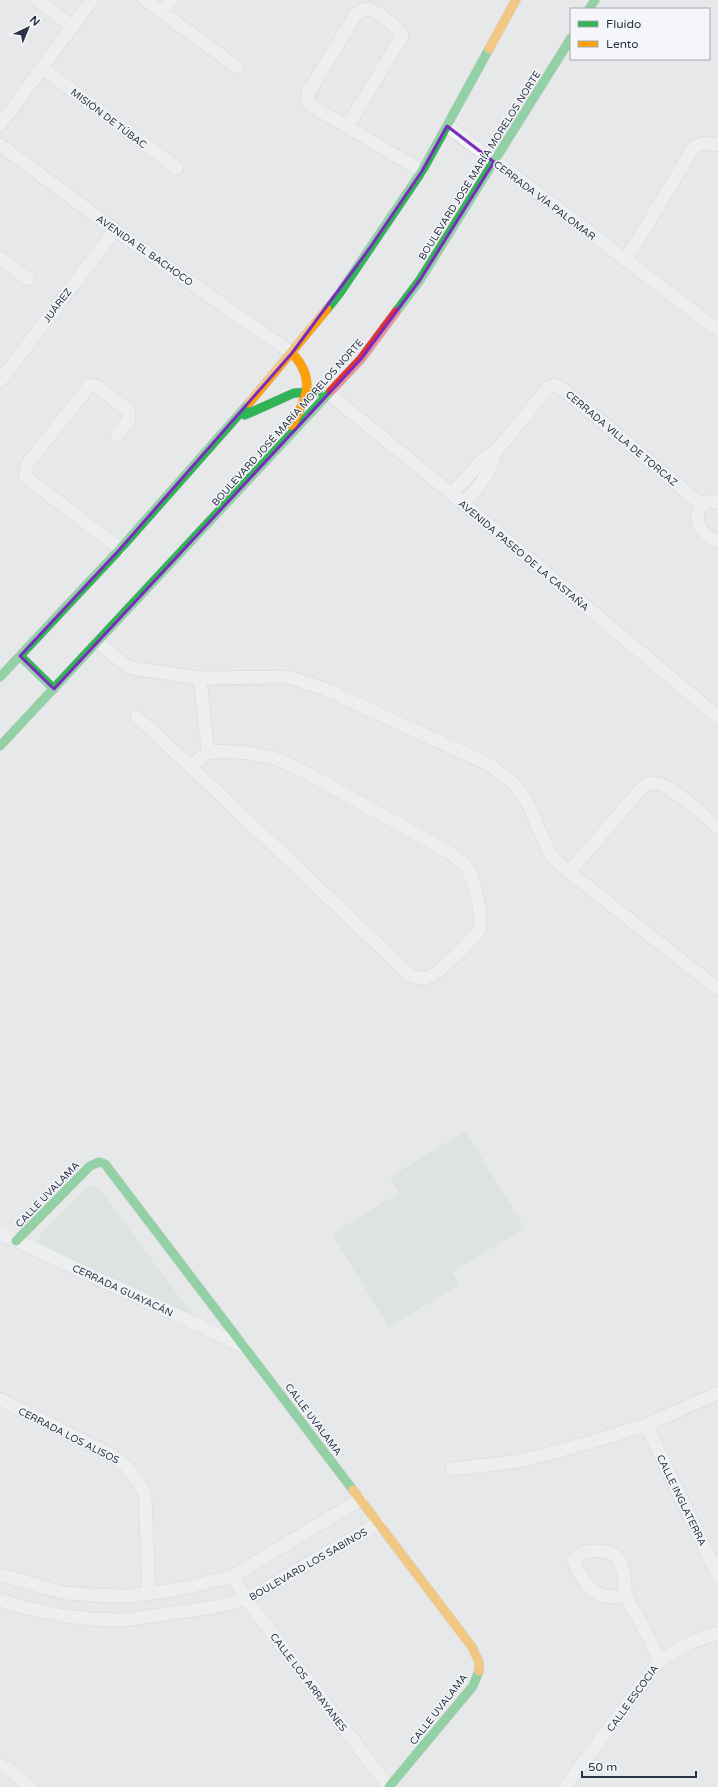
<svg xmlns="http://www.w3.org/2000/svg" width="718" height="1787" viewBox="0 0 718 1787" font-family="'Varela Round',sans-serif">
<rect width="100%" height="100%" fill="#e6e8ea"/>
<!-- green -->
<g fill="#d6ded6">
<path d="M465,1131L525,1228L452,1272L459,1285L389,1327L332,1234L399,1193L390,1177Z"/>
<path d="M92,1186L99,1188L191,1313H183L42,1248L38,1241L41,1234L86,1188Z"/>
</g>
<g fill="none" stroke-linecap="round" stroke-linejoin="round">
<defs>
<g id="street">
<path d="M37,0L73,27"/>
<path d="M145,0L237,67"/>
<path d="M162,12L171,0"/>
<path d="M42,68L177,168"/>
<path d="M0,125L92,0"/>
<path d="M447,126L547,200L718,330"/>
<path d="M347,127L399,41L402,35C397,27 375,8 365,9C362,10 359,12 356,14L308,93L307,99L310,105L422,171"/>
<path d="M0,145L115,230L292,353"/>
<path d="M0,258L28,279"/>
<path d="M625,261L694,147L705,143L718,145"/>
<path d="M0,381L115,230"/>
<path d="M329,394L452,494L718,717"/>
<path d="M117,435L129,419V411L98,387L93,385L89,386L28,463L25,474L27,478L120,549"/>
<path d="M452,494L482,460L496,451L549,387L554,385L564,390L702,505"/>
<path d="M718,503C704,496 693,513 699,525C702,533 711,539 718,542"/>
<path d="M464,504C479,485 489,476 496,451"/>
<path d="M98,643L126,665L136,669L200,678L289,677L325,689L490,765L514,784L527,802L549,852L559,864L718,989"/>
<path d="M200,678C202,704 206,727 208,753"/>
<path d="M137,717L190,766L410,975C416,978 422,980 428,977C438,974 475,939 479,929C484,918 473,876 466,867C461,860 454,856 447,851L301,770L277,759L249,753L220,751L208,753L190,766"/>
<path d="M570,871L640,790C643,787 647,784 651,783C667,780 705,817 718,827"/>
<path d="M0,1233L243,1346"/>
<path d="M0,1399L112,1455C128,1466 137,1477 145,1495L149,1593"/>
<path d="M646,1425L718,1575"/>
<path d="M452,1469L520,1461L584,1444L646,1425L718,1393"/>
<path d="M0,1575L65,1593L93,1595L129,1596L180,1589L233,1576L361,1499"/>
<path d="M233,1576L246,1599L389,1787"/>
<path d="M627,1597C619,1596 608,1598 601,1595C589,1590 577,1572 574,1560C581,1549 611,1547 618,1558C626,1568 623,1585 627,1597C629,1603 634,1610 637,1616C645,1631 652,1645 660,1660"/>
<path d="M0,1600L26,1608L60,1615L90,1619L123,1620L214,1607L246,1599L379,1523"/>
<path d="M0,1765L10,1770L30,1787"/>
<path d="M565,1787L660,1660L694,1641L718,1633"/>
</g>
<g id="fast">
<path d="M589,9L595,0"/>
<path d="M327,309L339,294L422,171L489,49"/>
<path d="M396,312L420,280L571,38"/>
<path d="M245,415L294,393L318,392"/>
<path d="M20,656L54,689"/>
<path d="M0,677L120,549L249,403"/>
<path d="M0,746L331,391"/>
<path d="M16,1241L90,1166L99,1162L105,1164L353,1490"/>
<path d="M389,1787L473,1686L479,1671"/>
</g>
<g id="slow">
<path d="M489,49L516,0"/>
<path d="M292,353C316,379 307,397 292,425"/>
<path d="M249,403L327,309"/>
<path d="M353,1490L472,1647L479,1662V1671"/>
</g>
<path id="jam" d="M331,391L361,359L396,312"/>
</defs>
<!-- street casing -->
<use href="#street" stroke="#c4c6c8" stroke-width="14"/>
<!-- fast casing -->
<use href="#fast" stroke="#c4c6c8" stroke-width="10"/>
<!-- slow casing -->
<use href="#slow" stroke="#c4c6c8" stroke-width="10"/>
<!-- jam casing -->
<use href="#jam" stroke="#c4c6c8" stroke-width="10"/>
<!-- street -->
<use href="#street" stroke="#f5f6f7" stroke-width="13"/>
<!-- fast -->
<use href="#fast" stroke="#30b455" stroke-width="9"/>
<!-- slow -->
<use href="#slow" stroke="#ff9f0a" stroke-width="9"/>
<!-- jam -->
<use href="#jam" stroke="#e5322d" stroke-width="9"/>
</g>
<!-- marked area -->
<path d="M0 0H718V1787H0ZM447,126L494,162L420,280L361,359L54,689L20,656L120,549L292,353L369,249L422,171Z" fill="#e6e8ea" fill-opacity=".55" fill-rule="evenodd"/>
<path fill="none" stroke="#7b2cbf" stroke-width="3" stroke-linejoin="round" d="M447,126L494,162L420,280L361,359L54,689L20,656L120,549L292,353L369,249L422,171Z"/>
<g text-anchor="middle" stroke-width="3" stroke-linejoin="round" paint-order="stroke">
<!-- street labels -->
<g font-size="10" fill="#2b3445" stroke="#f4f6f9">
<text transform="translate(109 118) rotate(37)" y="4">MISIÓN DE TÚBAC</text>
<text transform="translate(479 165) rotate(-58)" y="4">BOULEVARD JOSÉ MARÍA MORELOS NORTE</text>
<text transform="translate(545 200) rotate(37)" y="4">CERRADA VÍA PALOMAR</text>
<text transform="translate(145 250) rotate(35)" y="4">AVENIDA EL BACHOCO</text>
<text transform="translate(57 305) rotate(-53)" y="4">JUÁREZ</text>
<text transform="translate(287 422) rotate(-48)" y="4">BOULEVARD JOSÉ MARÍA MORELOS NORTE</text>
<text transform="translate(622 438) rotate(40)" y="4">CERRADA VILLA DE TORCAZ</text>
<text transform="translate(524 555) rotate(40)" y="4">AVENIDA PASEO DE LA CASTAÑA</text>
<text transform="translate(47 1194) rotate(-46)" y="4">CALLE UVALAMA</text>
<text transform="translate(123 1290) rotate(25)" y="4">CERRADA GUAYACÁN</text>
<text transform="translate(314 1419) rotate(53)" y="4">CALLE UVALAMA</text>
<text transform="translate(69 1435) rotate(27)" y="4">CERRADA LOS ALISOS</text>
<text transform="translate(682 1500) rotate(64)" y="4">CALLE INGLATERRA</text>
<text transform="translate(308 1564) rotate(-30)" y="4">BOULEVARD LOS SABINOS</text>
<text transform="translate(309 1682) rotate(53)" y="4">CALLE LOS ARRAYANES</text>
<text transform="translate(632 1698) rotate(-54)" y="4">CALLE ESCOCIA</text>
<text transform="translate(438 1709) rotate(-52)" y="4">CALLE UVALAMA</text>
</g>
</g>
<!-- legend -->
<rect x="570" y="8" width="140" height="52" fill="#f4f6f9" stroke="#a4a8b1"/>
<rect x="578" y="21" width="20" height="6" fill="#30b455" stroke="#a4a8b1"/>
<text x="606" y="28" font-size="12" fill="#2b3445">Fluido</text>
<rect x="578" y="41" width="20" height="6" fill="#ff9f0a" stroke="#a4a8b1"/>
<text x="606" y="48" font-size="12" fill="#2b3445">Lento</text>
<!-- north arrow -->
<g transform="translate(28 28) rotate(44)" stroke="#f4f6f9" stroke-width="3" paint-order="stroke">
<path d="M0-3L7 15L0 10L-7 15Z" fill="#2b3445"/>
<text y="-6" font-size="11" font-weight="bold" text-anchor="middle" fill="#2b3445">N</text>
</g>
<!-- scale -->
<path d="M582 1771v6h114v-6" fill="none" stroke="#2b3445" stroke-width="2"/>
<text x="588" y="1771" font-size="12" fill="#2b3445" stroke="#f4f6f9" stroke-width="3" paint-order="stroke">50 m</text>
</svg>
